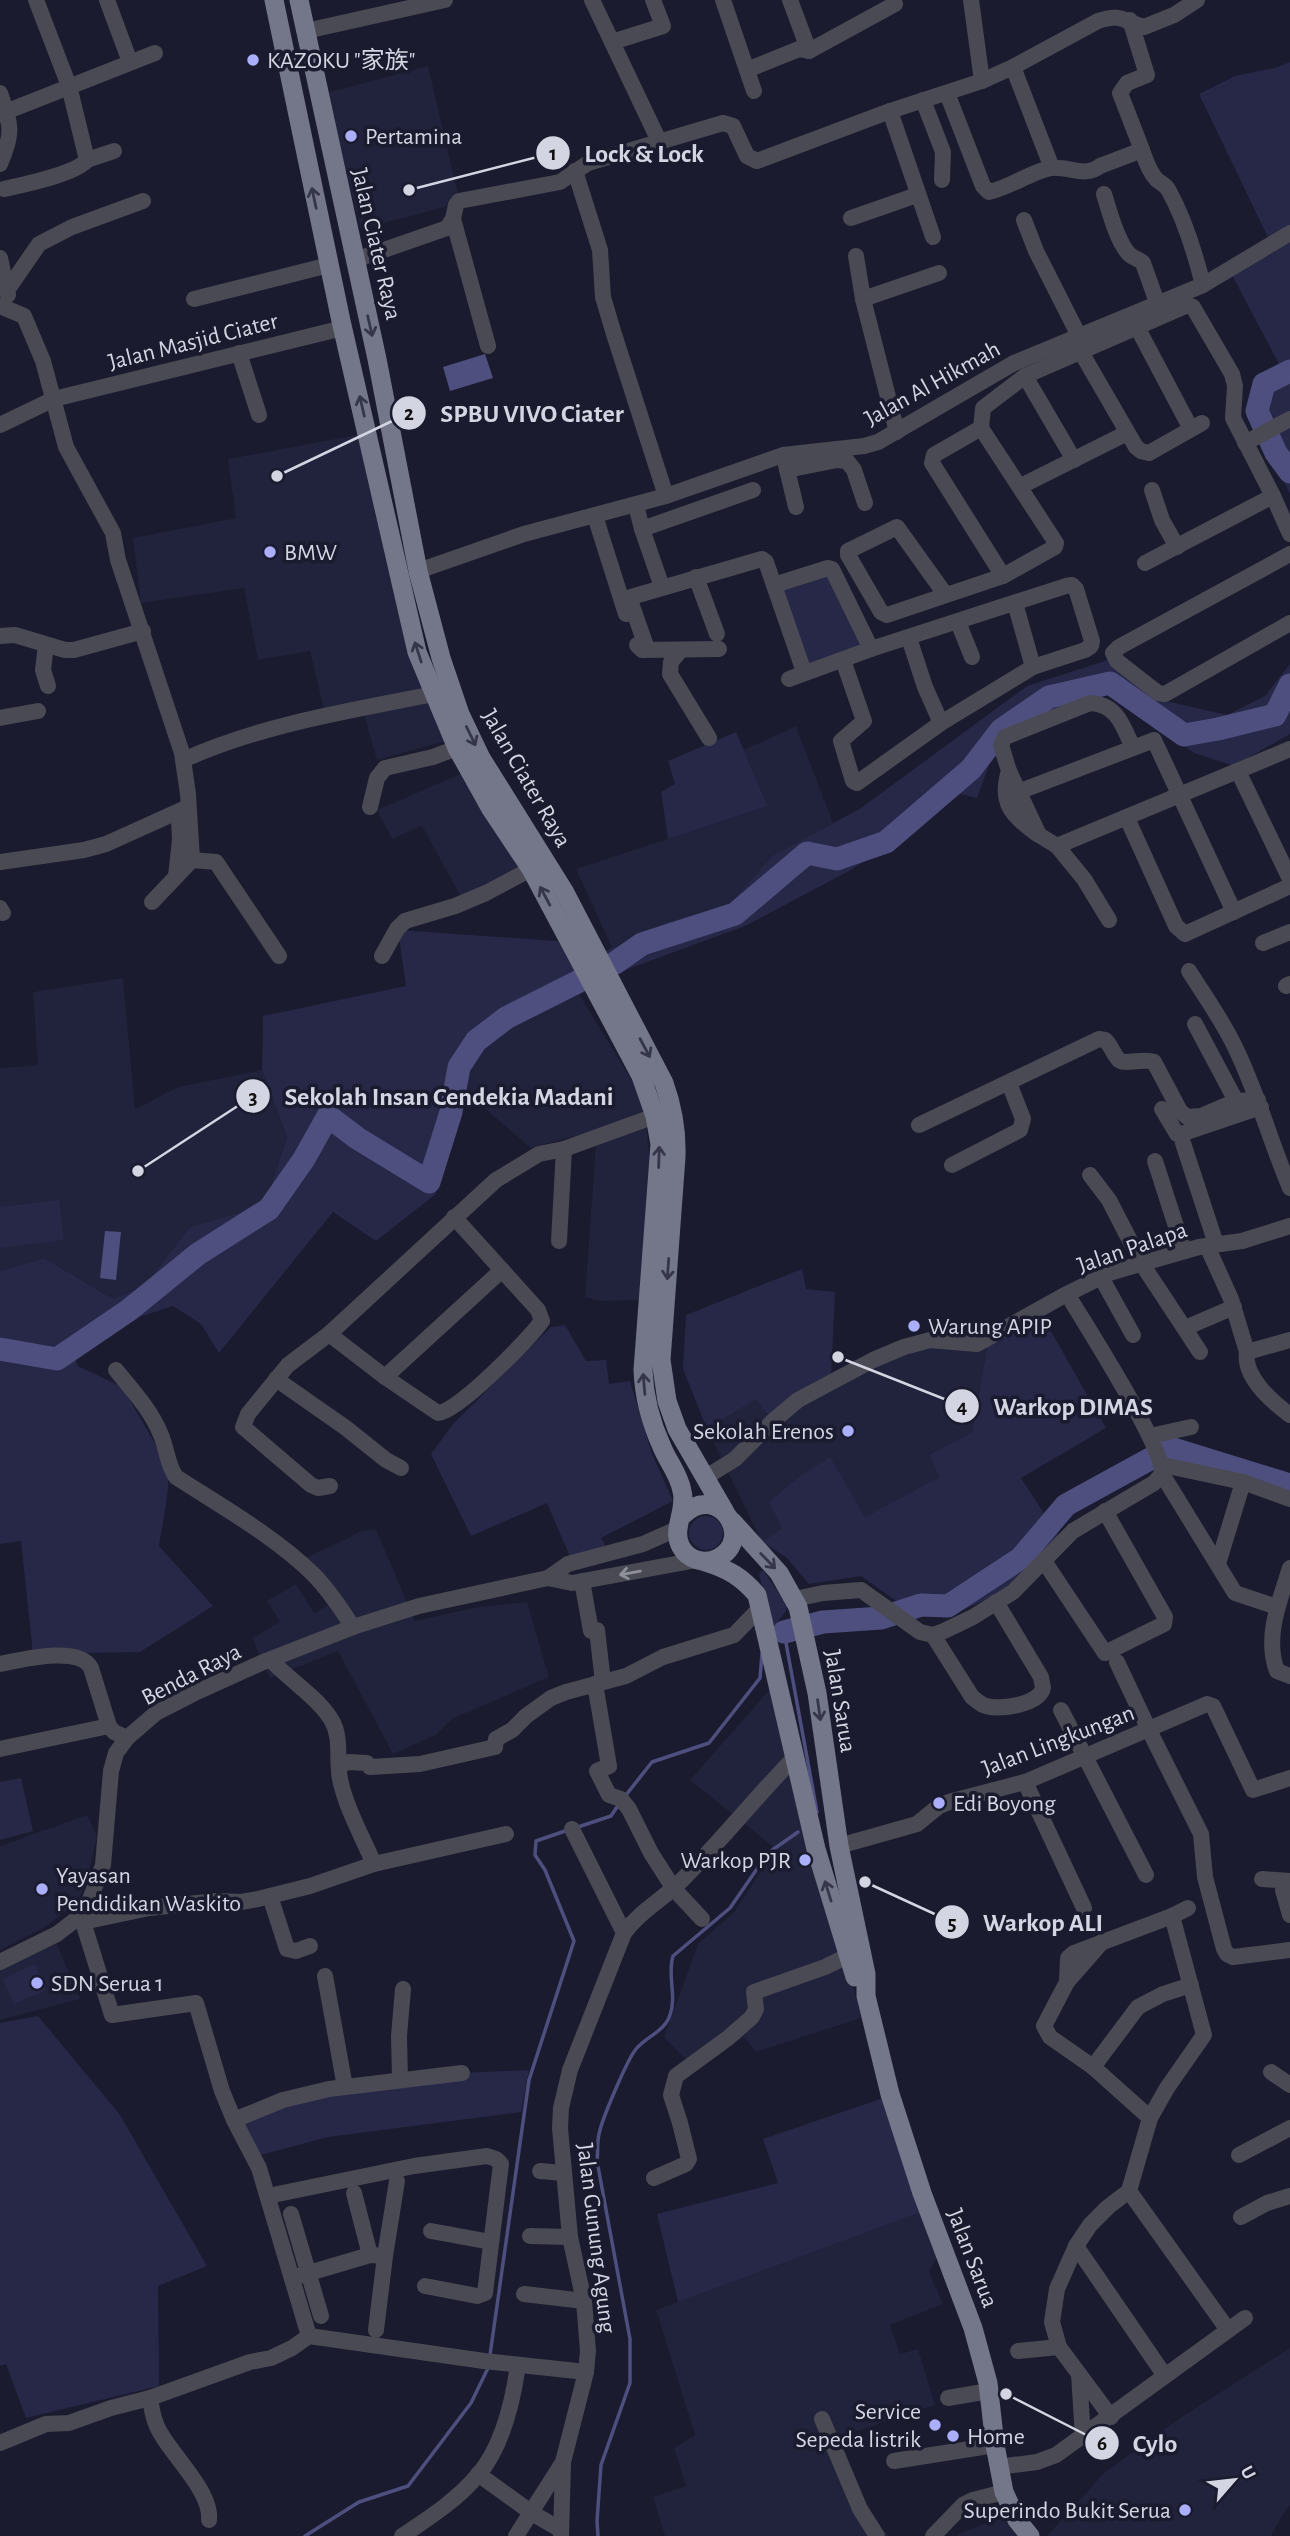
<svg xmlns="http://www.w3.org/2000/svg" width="1290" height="2536" viewBox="0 0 1290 2536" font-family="'Alegreya Sans','Noto Sans SC',sans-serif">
<rect width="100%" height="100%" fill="#1a1b2e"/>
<!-- built -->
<g fill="#21223b">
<path d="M428,66L460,203L361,229L326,93Z"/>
<path d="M367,433L423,674L453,739L377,760L363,711L326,718L310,651L258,660L244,588L141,603L133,538L236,518L228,459Z"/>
<path d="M796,726L833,823L772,856L732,903L665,923L612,948L576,869L768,806L744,750Z"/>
<path d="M467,771L524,871L467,908L422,826L392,839L377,810Z"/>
<path d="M123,978L135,1109L178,1087L262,1070L287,1137L265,1205L190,1227L144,1286L113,1299L44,1258L0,1271V1068L38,1065L33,992Z"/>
<path d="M579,994L643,1098L650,1161L640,1300L600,1301L585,1297L597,1130L531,1148L461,1088L474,1059L502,1032L550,1010Z"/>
<path d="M948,1332L989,1337L972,1432L929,1455L939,1477L865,1517L829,1457L783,1528L762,1542L707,1429L756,1398L771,1419L900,1345Z"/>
<path d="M376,1529L415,1621L478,1607L527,1602L549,1677L452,1719L436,1735L393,1754L338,1651L270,1678L252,1638L280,1622L267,1601L296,1584L314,1613L338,1600L306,1558L362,1531Z"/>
<path d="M779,1679L861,2018L756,2052L744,2037L694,2068L664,2037L698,1944L734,1912L776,1849L690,1780Z"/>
<path d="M87,1815L97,1836L88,1877L78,1902L45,1927L0,1950V1846Z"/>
<path d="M57,1944L80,1999L0,2020V1968Z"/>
<path d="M924,2211L939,2254L929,2272L943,2304L890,2325L900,2354L918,2349L935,2405L840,2437L866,2516L890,2536H665L653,2497L686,2486L674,2448L695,2435L656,2310Z"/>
<path d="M1290,2348V2506L1286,2509L1271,2536H1047L1104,2473L1183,2416Z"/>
<path d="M1011,2513L1025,2536H956L959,2534Z"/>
</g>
<!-- green -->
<g fill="#272748">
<path d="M1290,62V494L1252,418L1257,384L1280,366L1231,273L1275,252L1199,94L1235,76L1275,68Z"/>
<path d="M828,568L871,649L800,674L774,585Z"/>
<path d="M1108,660L1162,700L1227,715L1265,696L1290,664V734L1234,766L1194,753L1107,695L1028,724L992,757L977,798L960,794L851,870L745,926L628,969L550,1010L502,1032L474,1059L461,1088L436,1194L376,1241L333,1212L219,1353L201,1324L173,1306L69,1340L78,1366L124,1388C135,1413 163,1450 168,1476C170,1488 161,1532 159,1546L213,1606L140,1652L33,1654L21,1541L0,1544V1271L44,1258L113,1299L144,1286L190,1227L265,1205L287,1137L262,1070L263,1016L406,986L398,930L558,941L572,967L665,923L731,903L772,856L861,808L1027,686Z"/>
<path d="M736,732L768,806L668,839L661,792L675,784L668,761Z"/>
<path d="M59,1200L64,1240L0,1248V1207Z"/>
<path d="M802,1269L806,1289L835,1292L831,1378L771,1419L756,1399L707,1429L683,1369L686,1315Z"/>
<path d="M1040,1312L1106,1428L1021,1478L1062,1541L1034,1579L951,1615L905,1607L861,1576L809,1584L786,1557L762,1542L782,1528L769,1502L800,1476L830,1457L865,1517L939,1477L929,1455L972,1432L989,1337Z"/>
<path d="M565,1325L586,1361L606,1360L609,1384L630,1381L652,1454L673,1501L601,1538L608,1550L571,1559L547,1503L471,1536L431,1454L453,1424L551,1327Z"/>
<circle cx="706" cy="1533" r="17"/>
<path d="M763,1570L787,1605L786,1611L774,1626L771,1625L759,1574Z"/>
<path d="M21,1778L33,1831L0,1840V1782Z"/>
<path d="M35,1964L46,1990L14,2004L3,1979Z"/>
<path d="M38,2016L120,2115L207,2266L158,2286L159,2386L26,2418L6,2364L0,2366V2023Z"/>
<path d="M529,2070L521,2112L328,2137L253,2157L234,2120L283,2100L462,2073Z"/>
<path d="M889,2096L924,2211L678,2302L657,2214L778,2183L763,2139Z"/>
</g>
<!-- water -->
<g fill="#4e4f7f">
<path d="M485,354L493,378L450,391L443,367Z"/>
<path d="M105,1231L121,1232L116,1280L100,1278Z"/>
</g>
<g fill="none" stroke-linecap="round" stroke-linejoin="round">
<!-- stream -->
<g stroke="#4e4f7f" stroke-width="3.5">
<path d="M784,1632L817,1812"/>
<path d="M775,1641L784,1632"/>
<path d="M626,1795L652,1762L709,1743L760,1678L762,1654"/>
<path d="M575,1828L611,1816L619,1804"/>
<path d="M490,2355L529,2080L574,1941L545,1870L535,1855L536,1841L568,1830"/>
<path d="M305,2536L359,2502L408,2486L471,2403L489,2366"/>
<path d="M598,2536L597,2521L601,2465L630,2383V2339L597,2161C598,2153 597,2142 599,2134C602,2119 627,2060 636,2049C646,2037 665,2031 670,2015C677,1996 667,1975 673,1956L730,1908L768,1853L798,1832"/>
</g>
<!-- river -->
<g stroke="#4e4f7f" stroke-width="23">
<path d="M1290,371L1264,384L1257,411L1276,453L1290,472"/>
<path d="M0,1349L57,1359L129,1310L198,1254L269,1209L304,1159L328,1116L357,1138L429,1182L451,1112L459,1067L476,1041L506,1018L615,963L642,944L735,914L807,853L837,859L886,842L971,769L1001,730L1049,697L1110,683L1184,735L1218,729L1275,715L1290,685"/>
<path d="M784,1632L823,1622L881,1618L921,1605L948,1606L1021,1558L1066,1505L1170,1448L1290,1485"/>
</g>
<!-- minor -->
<g stroke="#494a53" stroke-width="16">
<path d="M107,0L130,62"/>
<path d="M592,0L660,143"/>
<path d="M723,0L754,91"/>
<path d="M790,0L809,51"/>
<path d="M971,0L982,81"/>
<path d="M306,31L445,0"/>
<path d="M612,42L663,26L653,0"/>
<path d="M1013,67L1052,168"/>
<path d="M747,70L799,49L809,51L895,4"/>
<path d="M0,93C11,125 14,132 0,164"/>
<path d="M947,93L983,186L989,192C1009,188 1034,170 1052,168C1069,166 1085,178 1100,166L1142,150L1120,93L1127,83L1147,75L1130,20"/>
<path d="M923,100L943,152L942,180"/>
<path d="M890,111L933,237"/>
<path d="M0,114L155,53"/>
<path d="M1142,150C1146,161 1149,172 1157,180C1162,184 1166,185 1169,191C1185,220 1195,253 1203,285"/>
<path d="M87,160L114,151"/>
<path d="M575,171L600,250L603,297L613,331L666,496"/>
<path d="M4,189C22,185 76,174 87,160L69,86L36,0"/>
<path d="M1104,194C1109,210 1117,242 1129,254C1134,259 1138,258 1143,263L1158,305"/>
<path d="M851,218L917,195"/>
<path d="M1024,220L1036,251L1079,336"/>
<path d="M856,256L863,299L897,432"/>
<path d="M0,258L8,295"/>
<path d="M355,260L447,228L453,219"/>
<path d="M8,289L39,244L72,227L143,201"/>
<path d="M194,299L329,265"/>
<path d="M863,299L939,273"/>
<path d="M0,306L24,316L43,361L66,447L113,533L118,560L182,753L188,794L192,860L152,902"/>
<path d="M1137,327L1191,429"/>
<path d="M488,346L453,219L456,205L459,201L560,182L588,163L723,123L733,126L747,156L757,161L890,111L982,81L1013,67L1098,21C1120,13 1124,21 1144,27L1174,15L1197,0"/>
<path d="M1081,352L1136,447L1141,451L1149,453L1202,423"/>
<path d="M239,353L259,415"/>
<path d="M1025,376L1074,460"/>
<path d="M0,425L54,399L343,328"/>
<path d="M981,428L934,455L932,463L1003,576"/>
<path d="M1245,443L1290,419"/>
<path d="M785,461L796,507"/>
<path d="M787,470L837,460L847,461L854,470L865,503"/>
<path d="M1021,486L1127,433"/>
<path d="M1152,490L1162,520L1177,547"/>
<path d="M636,505L642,529L753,490"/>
<path d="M595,516L626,614"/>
<path d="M642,529L662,587"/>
<path d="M1290,554L1119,647L1113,653L1117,661L1158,693L1165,694L1290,623"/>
<path d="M1145,563L1273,496"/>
<path d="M418,571L524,534L666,496L783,455L864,446L878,442L1014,363L1203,285L1290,233"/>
<path d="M696,577L717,634"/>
<path d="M774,585L828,568L832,569L871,649"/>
<path d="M945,594L897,527L848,551V555L881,612L887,615L1003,576L1055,547L1056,543L981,428L983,408L1025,376L1188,305L1193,307L1232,374L1235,386L1233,418L1273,496L1290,534"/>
<path d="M1015,603L1033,667"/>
<path d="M958,622L972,657"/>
<path d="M0,636L15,635L65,650H74L143,631"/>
<path d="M909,638L925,687L941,723"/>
<path d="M46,645L43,670L48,686"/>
<path d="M637,645L642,650L719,649"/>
<path d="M646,646L632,606L631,597L762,559L766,562L804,672"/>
<path d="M681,650L671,662L670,674L709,738"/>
<path d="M789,679L871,649L1066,586L1072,585L1076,589L1092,641L1091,646L1085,650L1033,667L941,723L857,783L853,781L841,741L864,721L843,660"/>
<path d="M0,718L38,711"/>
<path d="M183,760C263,724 349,711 434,694"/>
<path d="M1009,771C999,803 1012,816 1037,834"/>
<path d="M1238,771L1290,879"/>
<path d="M1018,792L1154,740L1234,912"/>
<path d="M370,807L377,778L385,768L433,757L457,748"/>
<path d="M1127,818L1176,926L1185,934L1290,886"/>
<path d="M1057,846L1290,749"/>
<path d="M192,860L216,862L279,956"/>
<path d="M0,862L84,850L106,844L188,807"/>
<path d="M176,876L180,840L179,819"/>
<path d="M0,908L3,913"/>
<path d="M1109,920L1084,879L1057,846L1039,835L1009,771L1001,745L1005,737L1090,703C1117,704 1123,726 1133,748"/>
<path d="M1263,943L1290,932"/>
<path d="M382,956L397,929L405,921L455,906L486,893L531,869"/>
<path d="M1189,971C1204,995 1222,1020 1234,1045C1257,1091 1270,1141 1290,1188"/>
<path d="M1286,986L1290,984"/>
<path d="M1195,1024L1236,1101"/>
<path d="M1162,1109L1177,1134H1181L1261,1107"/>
<path d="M919,1125L1099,1039L1105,1040C1111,1045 1113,1054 1119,1060C1125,1065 1144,1058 1154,1062L1180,1111L1187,1117L1201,1116L1236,1101L1258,1100"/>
<path d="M1183,1143L1216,1244"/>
<path d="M1155,1161L1184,1251"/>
<path d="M952,1165L1020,1130L1023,1119L1009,1083"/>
<path d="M1090,1175L1109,1200L1142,1264L1200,1352"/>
<path d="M559,1241L564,1149"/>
<path d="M1207,1246L1231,1299L1247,1352"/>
<path d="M1101,1277L1133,1335"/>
<path d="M1072,1302C1090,1332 1164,1447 1162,1474L1235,1593L1277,1607"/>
<path d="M1185,1328L1234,1307"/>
<path d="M329,1334L385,1377L438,1413C458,1412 528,1340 542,1321L538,1310L454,1217"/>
<path d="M1290,1340L1247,1352C1243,1376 1271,1401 1290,1415"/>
<path d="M116,1370C133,1391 151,1410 161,1435C167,1449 167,1464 176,1477C221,1506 277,1538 314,1575C329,1590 341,1609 353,1627"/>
<path d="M385,1377L502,1270"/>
<path d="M276,1379L346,1428L386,1460L401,1468"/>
<path d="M1150,1436L1191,1427"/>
<path d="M1163,1465L1243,1482L1290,1499"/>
<path d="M706,1477L735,1459L773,1421L798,1400L873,1360L904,1347L930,1340L977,1344L1063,1296L1109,1273L1199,1247L1242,1241L1290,1226"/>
<path d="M330,1486L318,1488L311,1485L243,1427L248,1414L288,1365L329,1334L496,1180L539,1154L564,1149L655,1116"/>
<path d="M1044,1561L1105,1653L1164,1624L1165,1617L1105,1511"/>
<path d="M1218,1564L1243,1482"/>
<path d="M1290,1568C1280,1600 1264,1637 1277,1671L1290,1676"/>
<path d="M548,1578L568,1564L643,1544L677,1529"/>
<path d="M582,1581L591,1631L597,1630L603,1682"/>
<path d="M795,1599L823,1593L861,1590L920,1632L933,1635L944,1631L973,1617L1013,1592L1073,1531L1154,1483L1162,1474"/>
<path d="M933,1635L972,1697C976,1700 981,1705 986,1706C1000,1710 1039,1705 1043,1688C1043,1687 1041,1678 1041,1677L996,1602"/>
<path d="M271,1660C289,1680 319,1698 332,1721C342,1738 336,1760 340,1779C346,1808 362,1836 374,1864"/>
<path d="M1117,1662L1149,1730L1201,1834L1205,1877L1224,1949L1227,1954L1233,1957L1290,1950"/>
<path d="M0,1664C21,1660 79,1645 91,1668L109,1726L114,1732L127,1738"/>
<path d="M595,1684L609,1766L597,1771L609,1795L621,1799L629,1809L651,1853L674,1889L702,1919"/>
<path d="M1061,1710L1146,1875"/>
<path d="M0,1749L109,1726"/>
<path d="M339,1765L349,1762L367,1763L370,1767L420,1764L495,1747L496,1739L512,1730L526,1716L551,1698L566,1692L626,1676L663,1657L734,1635L761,1607"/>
<path d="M1025,1782L1084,1908"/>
<path d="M572,1829L624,1933"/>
<path d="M839,1846L917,1824L939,1806L952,1801L1025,1782L1207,1704L1213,1706L1253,1790L1290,1778"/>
<path d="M1262,1879L1290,1881"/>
<path d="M1288,1881L1283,1890L1290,1915"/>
<path d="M270,1896L287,1949L296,1951L310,1946"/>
<path d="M79,1917L83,1922L112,2015L196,2003L222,2091L234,2120L259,2168L309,2336"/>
<path d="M83,1922L149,1908L216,1901L241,1902L258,1899L310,1886L374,1864L506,1834"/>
<path d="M1103,1941L1067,1982L1044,2026L1050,2037L1093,2067L1150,2118"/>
<path d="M0,1962L57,1934L79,1917L89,1902L103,1865L111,1771L116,1753L127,1738L156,1713L197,1692L261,1663L353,1627L419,1606L548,1578L572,1583L697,1560"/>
<path d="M325,1976L345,2087"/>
<path d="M1067,1982L1068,1958L1074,1953L1172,1916L1188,1908"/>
<path d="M1093,2067L1138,2007L1163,1994L1191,1985"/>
<path d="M1271,2072L1290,2085"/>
<path d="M400,2080L399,2036L403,1989"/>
<path d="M234,2120L283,2100L329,2089L462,2073"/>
<path d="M1239,2155L1290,2128"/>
<path d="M540,2171L564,2173"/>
<path d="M654,2178L686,2164L689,2159L680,2123L671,2095L676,2076L728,2038L752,2017L756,2009L754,1992L825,1967L858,1951"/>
<path d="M1129,2191L1228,2330"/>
<path d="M354,2193L370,2255"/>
<path d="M268,2196L414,2166L487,2156L496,2159L501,2164L485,2293L477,2296L425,2286"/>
<path d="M291,2214L321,2316"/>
<path d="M1241,2217L1267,2203L1290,2196"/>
<path d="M431,2231L491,2242"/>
<path d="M530,2236L570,2237"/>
<path d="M1076,2246L1165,2376"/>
<path d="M385,2256L397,2181"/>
<path d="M292,2278L370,2255L385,2256L376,2330"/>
<path d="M524,2294L584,2301"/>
<path d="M1018,2351L1059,2347"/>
<path d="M1079,2374L1083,2438"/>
<path d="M150,2398C152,2411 154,2423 161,2434C174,2457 212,2493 209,2520"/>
<path d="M948,2398L989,2391"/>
<path d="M1111,2417L1059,2347L1052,2322L1057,2289L1076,2246L1090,2225L1108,2207L1129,2191L1150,2118L1167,2088L1204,2035L1172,1916"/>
<path d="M822,2419L860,2509L877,2536"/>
<path d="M0,2443L46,2424L69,2423L111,2408L150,2398L250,2362L271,2358L292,2348L309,2336L484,2361L586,2372"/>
<path d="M894,2461L995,2445"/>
<path d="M998,2467L1037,2462L1056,2455L1245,2318"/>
<path d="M478,2474L532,2513L561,2530"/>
<path d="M402,2536C429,2518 457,2500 478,2475C502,2447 513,2401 518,2365"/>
<path d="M516,2536L563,2462L586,2372L588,2351L584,2301L570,2237L560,2128L561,2108L570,2070L624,1933C639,1912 662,1900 680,1882C720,1842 755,1798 794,1758"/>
<path d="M561,2536L563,2464"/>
<path d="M933,2536L963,2505L973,2500L1004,2492"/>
</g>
<!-- major -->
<g stroke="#74768a" stroke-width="19">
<path d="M274,0L341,321L417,652L457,748L491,809L531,869L641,1076L655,1116L660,1144L643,1370C644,1397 651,1423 662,1447C668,1462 679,1474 682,1491C687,1511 671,1529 681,1547C688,1560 705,1565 718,1558C756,1538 717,1481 683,1515"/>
<path d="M299,0L377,359L418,571L441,658L460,714L481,758L564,891L664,1083C673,1108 677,1130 676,1157L661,1360L667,1401L677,1429L725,1512"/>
<path d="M732,1521L779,1573L798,1607L817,1693L839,1846L866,1974V1996L890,2094L922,2193L973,2328L988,2383L995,2445L1004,2492L1017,2520L1030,2536"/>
<path d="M705,1562C728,1569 742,1577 757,1595L816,1849L855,1977"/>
</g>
</g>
<!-- one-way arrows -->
<defs><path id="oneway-shaft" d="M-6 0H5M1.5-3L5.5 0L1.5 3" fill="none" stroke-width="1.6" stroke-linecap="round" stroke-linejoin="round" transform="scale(1.75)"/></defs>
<g stroke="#35364a">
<use href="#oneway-shaft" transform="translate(314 198) rotate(-102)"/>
<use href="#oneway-shaft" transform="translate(370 326) rotate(77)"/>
<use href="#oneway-shaft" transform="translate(362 406) rotate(-103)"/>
<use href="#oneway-shaft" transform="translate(418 652) rotate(-108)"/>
<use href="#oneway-shaft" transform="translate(471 736) rotate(64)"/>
<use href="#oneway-shaft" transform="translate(545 896) rotate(-118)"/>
<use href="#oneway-shaft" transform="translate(645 1048) rotate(62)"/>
<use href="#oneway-shaft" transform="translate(659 1157) rotate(-88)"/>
<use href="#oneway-shaft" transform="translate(668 1269) rotate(94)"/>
<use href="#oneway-shaft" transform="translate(644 1384) rotate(-95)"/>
<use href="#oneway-shaft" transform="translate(768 1561) rotate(46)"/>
<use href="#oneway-shaft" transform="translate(819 1710) rotate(82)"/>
<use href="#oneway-shaft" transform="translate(828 1891) rotate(-107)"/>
</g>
<use stroke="#8e909a" href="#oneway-shaft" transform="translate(630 1573) rotate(170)"/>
<!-- markers -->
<g fill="#abaffb" stroke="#1a1b2e" stroke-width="2.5">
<circle cx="253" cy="60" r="7"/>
<circle cx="351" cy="136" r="7"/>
<circle cx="270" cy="552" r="7"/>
<circle cx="914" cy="1326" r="7"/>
<circle cx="848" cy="1431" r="7"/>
<circle cx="939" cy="1803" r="7"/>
<circle cx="805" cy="1860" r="7"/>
<circle cx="42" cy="1889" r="7"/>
<circle cx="37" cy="1983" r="7"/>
<circle cx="935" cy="2425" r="7"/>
<circle cx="953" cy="2436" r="7"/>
<circle cx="1185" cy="2510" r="7"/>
</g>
<g text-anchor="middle" stroke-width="7" stroke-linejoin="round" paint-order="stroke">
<!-- poi labels -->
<g font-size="24" fill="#d4d5e2" stroke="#1a1b2e" text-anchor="start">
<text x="267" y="68">KAZOKU "家族"</text>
<text x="365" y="144">Pertamina</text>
<text x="284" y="560">BMW</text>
<text x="928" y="1334">Warung APIP</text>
<text x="834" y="1439" text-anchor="end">Sekolah Erenos</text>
<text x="953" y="1811">Edi Boyong</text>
<text x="791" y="1868" text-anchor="end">Warkop PJR</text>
<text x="56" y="1883">Yayasan<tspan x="56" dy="28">Pendidikan Waskito</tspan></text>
<text x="51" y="1991">SDN Serua 1</text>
<text x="921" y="2419" text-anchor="end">Service<tspan x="921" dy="28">Sepeda listrik</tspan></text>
<text x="967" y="2444">Home</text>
<text x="1171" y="2518" text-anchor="end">Superindo Bukit Serua</text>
</g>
<!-- street labels -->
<g font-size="24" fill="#d4d5e2" stroke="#1a1b2e">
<text transform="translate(377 244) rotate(77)" y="8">Jalan Ciater Raya</text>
<text transform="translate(193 341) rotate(-14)" y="8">Jalan Masjid Ciater</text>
<text transform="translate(932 383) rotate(-29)" y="8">Jalan Al Hikmah</text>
<text transform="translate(527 778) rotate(60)" y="8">Jalan Ciater Raya</text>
<text transform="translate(1132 1247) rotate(-19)" y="8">Jalan Palapa</text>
<text transform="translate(191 1674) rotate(-27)" y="8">Benda Raya</text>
<text transform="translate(841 1701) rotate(81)" y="8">Jalan Sarua</text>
<text transform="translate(1058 1740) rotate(-21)" y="8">Jalan Lingkungan</text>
<text transform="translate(597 2238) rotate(83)" y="8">Jalan Gunung Agung</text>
<text transform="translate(973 2258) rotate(69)" y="8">Jalan Sarua</text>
</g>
</g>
<!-- callouts -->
<path fill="none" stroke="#d4d5e2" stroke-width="2.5" d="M409 190L553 153M277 476L409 413M138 1171L253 1096M838 1357L962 1406M865 1882L952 1922M1006 2394L1102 2443"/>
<g fill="#d4d5e2" stroke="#1a1b2e" stroke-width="2.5">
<circle cx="409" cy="190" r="7"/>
<circle cx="277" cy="476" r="7"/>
<circle cx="138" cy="1171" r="7"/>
<circle cx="838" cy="1357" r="7"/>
<circle cx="865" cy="1882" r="7"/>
<circle cx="1006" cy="2394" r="7"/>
<circle cx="553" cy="153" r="18"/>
<circle cx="409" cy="413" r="18"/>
<circle cx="253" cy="1096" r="18"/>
<circle cx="962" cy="1406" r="18"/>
<circle cx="952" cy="1922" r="18"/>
<circle cx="1102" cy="2443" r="18"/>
</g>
<g font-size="21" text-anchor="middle" font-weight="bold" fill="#111">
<text x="553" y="160">1</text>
<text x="409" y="420">2</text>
<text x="253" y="1104">3</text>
<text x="962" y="1413">4</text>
<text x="952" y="1930">5</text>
<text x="1102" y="2450">6</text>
</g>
<g font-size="26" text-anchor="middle" font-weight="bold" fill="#d4d5e2" stroke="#1a1b2e" stroke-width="7" stroke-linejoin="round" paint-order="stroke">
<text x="644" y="162">Lock &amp; Lock</text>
<text x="532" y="422">SPBU VIVO Ciater</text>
<text x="449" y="1105">Sekolah Insan Cendekia Madani</text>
<text x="1073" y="1415">Warkop DIMAS</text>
<text x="1043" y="1931">Warkop ALI</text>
<text x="1155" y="2452">Cylo</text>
</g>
<!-- north arrow -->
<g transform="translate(1234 2480) rotate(62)" stroke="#1a1b2e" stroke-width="5" paint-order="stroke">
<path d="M0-5L12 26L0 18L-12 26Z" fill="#d4d5e2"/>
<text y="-10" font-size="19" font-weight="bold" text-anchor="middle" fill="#d4d5e2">U</text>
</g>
</svg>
